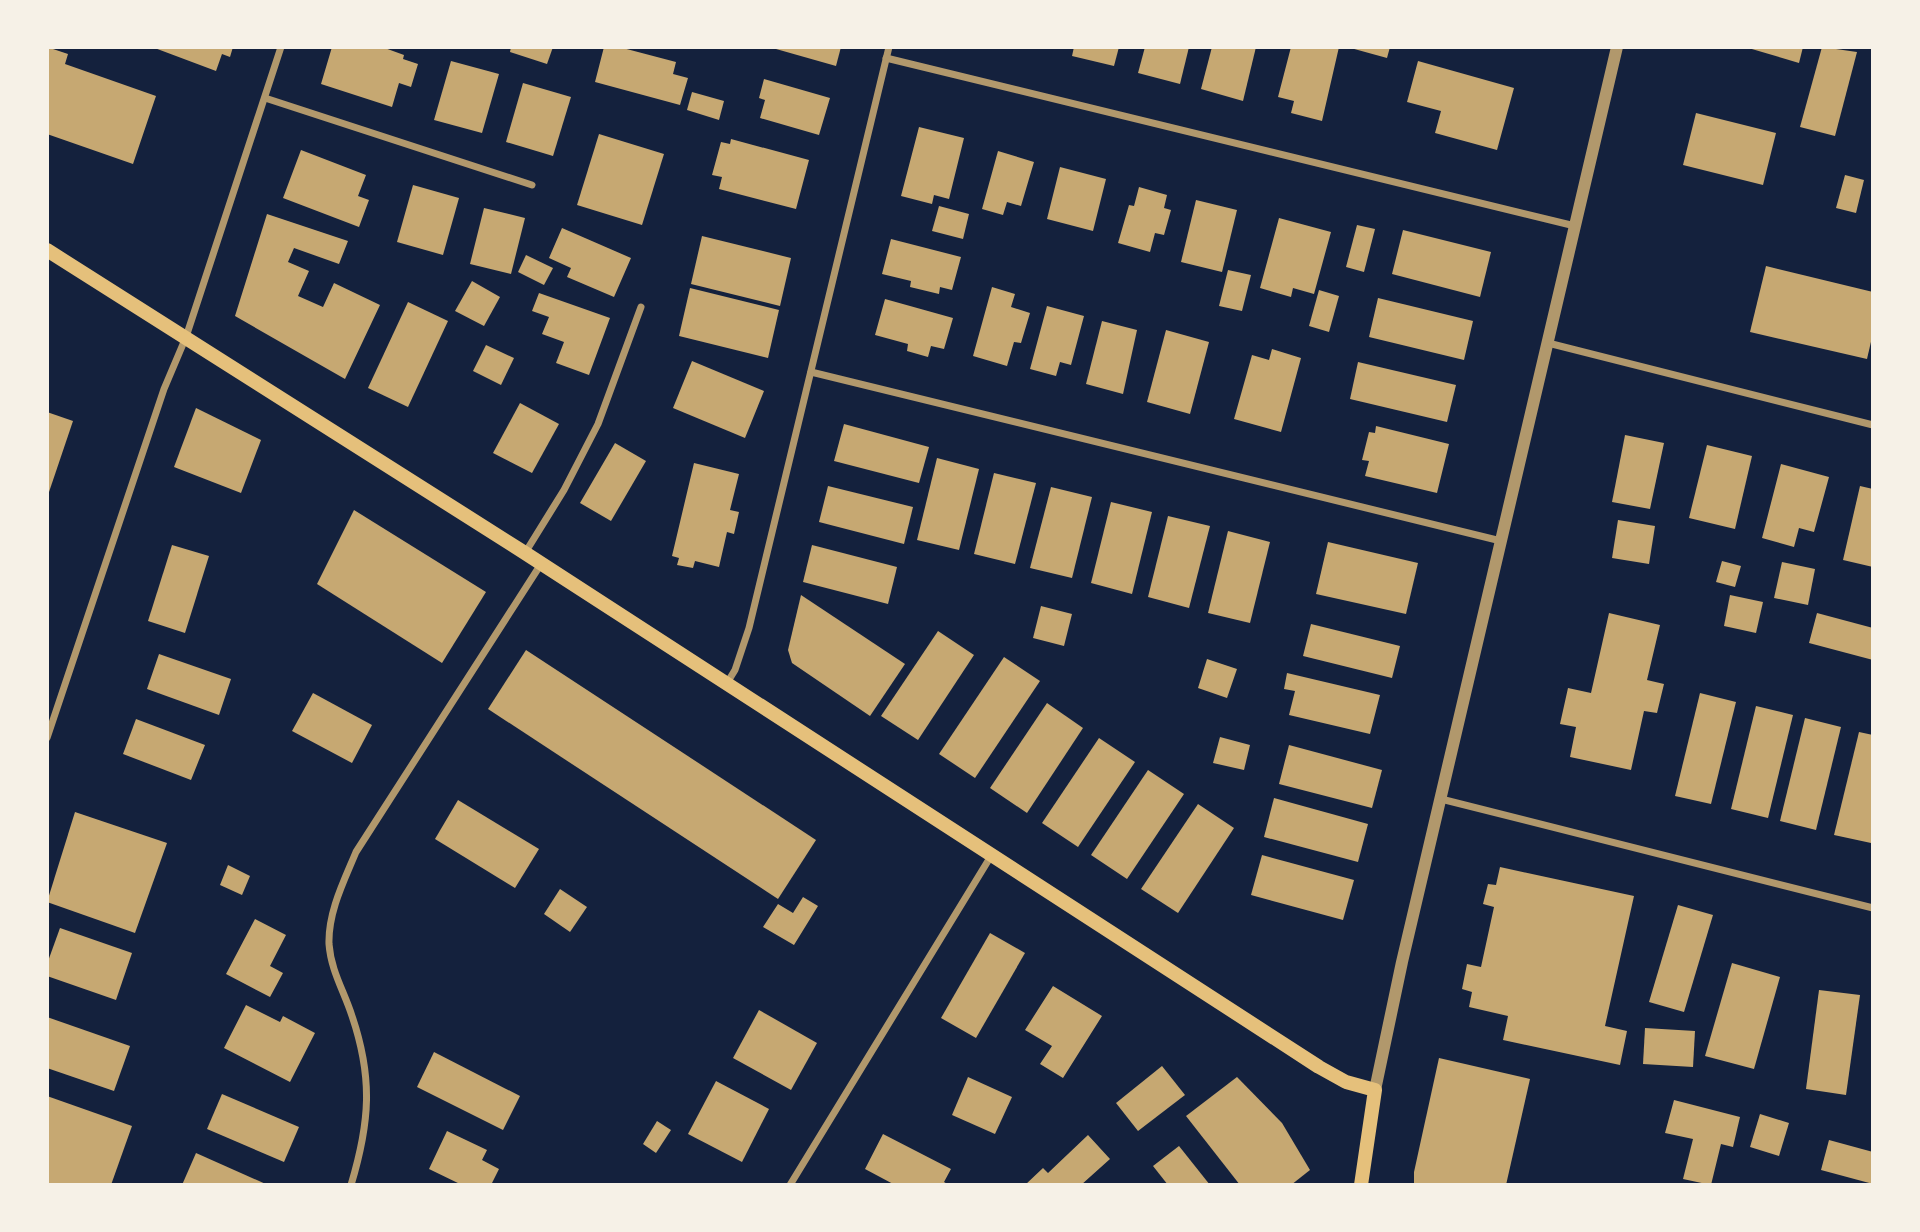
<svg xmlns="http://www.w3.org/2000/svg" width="1920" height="1232" viewBox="0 0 1920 1232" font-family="'Open Sans',sans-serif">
<rect width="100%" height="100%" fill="#14213d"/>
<!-- building -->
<g fill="#c6a872">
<path d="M47,47L68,54L65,64L156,96L133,164L47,134Z"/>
<path d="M152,47H233L230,57L222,54L216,71Z"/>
<path d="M332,47H382L404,55L403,59L418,64L411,87L399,83L392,107L321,84Z"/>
<path d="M511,47H553L547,64L510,52Z"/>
<path d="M604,47H619L676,62L673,74L688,78L680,105L595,82Z"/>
<path d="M769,47H841L836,66Z"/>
<path d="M1074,47H1119L1114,66L1072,56Z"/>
<path d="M1145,47H1189L1180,84L1138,73Z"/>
<path d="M1212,47H1256L1243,101L1201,89Z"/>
<path d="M1291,47H1339L1322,121L1291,113L1294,101L1278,97Z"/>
<path d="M1347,47H1390L1387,58Z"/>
<path d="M1745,47H1803L1799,63Z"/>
<path d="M1822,47L1857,52L1835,136L1800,127Z"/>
<path d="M451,61L499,74L482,133L434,120Z"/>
<path d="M1418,61L1514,88L1497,150L1435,133L1441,111L1407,102Z"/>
<path d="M764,79L830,98L819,135L760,118L765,100L759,98Z"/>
<path d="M523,83L571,97L553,156L506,142Z"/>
<path d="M692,92L724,101L719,120L687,110Z"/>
<path d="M1696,113L1776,133L1763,185L1683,165Z"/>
<path d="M919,127L964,138L949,199L934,195L932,204L901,196Z"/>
<path d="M599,134L664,154L642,225L577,205Z"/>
<path d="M731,139L809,160L796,209L719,189L722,177L712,175L721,142L730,144Z"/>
<path d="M301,150L366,175L358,196L369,200L359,227L283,198Z"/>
<path d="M998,151L1034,162L1021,206L1007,202L1003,215L982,209Z"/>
<path d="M1060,167L1106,179L1093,231L1047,219Z"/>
<path d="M1845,175L1864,180L1856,213L1836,208Z"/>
<path d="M413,185L459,198L443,255L397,242Z"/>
<path d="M1139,187L1167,195L1164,208L1171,210L1164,235L1155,233L1150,252L1118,243L1129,205L1134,206Z"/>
<path d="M1196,200L1237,210L1222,272L1181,262Z"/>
<path d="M939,206L969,214L963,239L932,231Z"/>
<path d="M484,208L525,218L511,274L470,264Z"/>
<path d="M267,214L348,241L339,264L294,248L288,262L309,271L298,296L323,307L334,283L380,305L345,379L235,316Z"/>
<path d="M1279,218L1331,232L1314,294L1293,288L1291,297L1260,288Z"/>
<path d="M1357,225L1375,229L1364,272L1346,267Z"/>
<path d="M562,228L631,258L614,297L567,277L571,268L549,258Z"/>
<path d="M1403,230L1491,252L1480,297L1392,274Z"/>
<path d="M702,236L791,258L780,306L691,284Z"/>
<path d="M891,239L961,257L952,290L940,287L939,294L910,287L911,281L882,274Z"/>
<path d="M526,255L553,268L544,285L518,272Z"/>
<path d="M1766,266L1873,292V333L1867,359L1750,332Z"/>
<path d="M1228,270L1251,275L1242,311L1219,306Z"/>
<path d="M472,281L500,297L484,326L455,311Z"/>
<path d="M992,287L1015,294L1011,307L1030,313L1021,343L1014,342L1007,366L973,356Z"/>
<path d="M690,288L779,310L768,358L679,336Z"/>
<path d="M1319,290L1339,296L1329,332L1309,326Z"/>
<path d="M539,293L610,318L589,375L556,363L564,342L542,334L549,317L532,311Z"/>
<path d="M1378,298L1473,321L1464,360L1369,337Z"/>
<path d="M885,299L953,318L944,349L931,346L928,357L907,351L908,344L875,335Z"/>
<path d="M408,302L448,321L408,407L368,388Z"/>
<path d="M1047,306L1084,316L1071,365L1060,362L1056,376L1030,369Z"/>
<path d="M1102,321L1137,330L1123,394L1086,384Z"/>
<path d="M1166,330L1209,342L1190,414L1147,402Z"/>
<path d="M486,345L514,358L501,385L473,371Z"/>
<path d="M1272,349L1301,358L1281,432L1234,419L1252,355L1269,360Z"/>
<path d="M692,361L764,391L745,438L673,408Z"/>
<path d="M1358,362L1456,385L1447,422L1350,399Z"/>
<path d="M520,403L559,424L532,473L493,453Z"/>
<path d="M196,408L261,440L241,493L174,467Z"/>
<path d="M47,412L73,421L48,495H47Z"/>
<path d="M844,424L929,447L919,483L834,461Z"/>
<path d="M1376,426L1449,444L1437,493L1365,476L1369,461L1362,460L1369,432L1375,433Z"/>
<path d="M1625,435L1664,443L1650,509L1612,502Z"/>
<path d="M615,443L646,461L611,521L580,503Z"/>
<path d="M1707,445L1752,456L1735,529L1689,518Z"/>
<path d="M937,458L979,469L959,550L917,540Z"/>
<path d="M694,463L739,474L730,510L739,512L734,534L727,532L719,567L695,561L693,568L677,565L679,558L672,556Z"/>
<path d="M1781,464L1829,477L1814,532L1799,528L1794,547L1762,538Z"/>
<path d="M994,473L1036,483L1015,564L974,554Z"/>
<path d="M828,486L913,507L904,544L819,522Z"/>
<path d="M1860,486L1873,489V567L1843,560Z"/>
<path d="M1051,487L1092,497L1072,578L1030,568Z"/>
<path d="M1111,502L1152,512L1132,594L1091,583Z"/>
<path d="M354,510L486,592L442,663L317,584Z"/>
<path d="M1168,516L1210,526L1189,608L1148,597Z"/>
<path d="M1618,520L1655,526L1649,564L1612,558Z"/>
<path d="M1228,531L1270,542L1250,623L1208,613Z"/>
<path d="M1328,542L1418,563L1406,614L1316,594Z"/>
<path d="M172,545L209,556L185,633L148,621Z"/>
<path d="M812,545L897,567L888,604L803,582Z"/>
<path d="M1722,561L1741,566L1735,587L1716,582Z"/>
<path d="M1782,562L1815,569L1808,605L1774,598Z"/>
<path d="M801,595L905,664L870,716L792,663L788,650Z"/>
<path d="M1730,595L1763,602L1756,633L1724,626Z"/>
<path d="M1041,606L1072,614L1064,646L1033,638Z"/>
<path d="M1609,613L1660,625L1647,680L1664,684L1657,713L1644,711L1631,770L1570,757L1576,727L1560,724L1568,688L1591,693Z"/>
<path d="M1817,613L1873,628V660L1809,643Z"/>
<path d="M1311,624L1400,646L1392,678L1303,656Z"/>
<path d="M938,631L974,655L918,740L881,716Z"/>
<path d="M526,650L816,840L778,899L488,709Z"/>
<path d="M159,654L231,679L219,715L147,689Z"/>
<path d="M1004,657L1040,681L975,778L939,754Z"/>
<path d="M1207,659L1237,669L1227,698L1198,688Z"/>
<path d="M1287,673L1380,695L1370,734L1289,715L1295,691L1284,689Z"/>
<path d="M313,693L372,725L352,763L292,731Z"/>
<path d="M1700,693L1736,702L1711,804L1675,796Z"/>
<path d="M1047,703L1083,728L1027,813L990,788Z"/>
<path d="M1756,706L1793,715L1768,818L1731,809Z"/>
<path d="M1805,718L1841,727L1816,830L1780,821Z"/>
<path d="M136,719L205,745L191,780L123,754Z"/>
<path d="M1859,732L1873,735L1871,843L1834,835Z"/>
<path d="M1220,737L1250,745L1244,770L1213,763Z"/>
<path d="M1099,738L1135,762L1078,847L1042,823Z"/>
<path d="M1289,745L1382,770L1372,808L1279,784Z"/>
<path d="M1148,770L1184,794L1127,879L1091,855Z"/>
<path d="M1274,798L1368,824L1358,862L1264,837Z"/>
<path d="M458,800L539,849L515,888L435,839Z"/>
<path d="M1198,804L1234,828L1178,913L1141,889Z"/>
<path d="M75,812L167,843L135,933L47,902Z"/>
<path d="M1262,855L1354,880L1343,920L1251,895Z"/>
<path d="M228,865L250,876L242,895L220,885Z"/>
<path d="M1500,867L1634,896L1605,1026L1627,1031L1620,1065L1503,1040L1508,1016L1469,1007L1472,992L1462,989L1467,964L1481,967L1494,907L1483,904L1488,884L1496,885Z"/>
<path d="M560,889L587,907L570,932L544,914Z"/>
<path d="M803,897L818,906L794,945L763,927L778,904L793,913Z"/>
<path d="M1678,905L1713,915L1684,1012L1649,1002Z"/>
<path d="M255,919L286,935L270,966L283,973L270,997L226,974Z"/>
<path d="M60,928L132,953L116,1000L47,976V964Z"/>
<path d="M990,933L1025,953L976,1038L941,1018Z"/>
<path d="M1732,963L1780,977L1754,1069L1705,1056Z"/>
<path d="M1053,986L1102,1016L1063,1078L1040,1064L1052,1046L1025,1030Z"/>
<path d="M1819,990L1860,995L1846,1095L1806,1089Z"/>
<path d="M246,1005L280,1022L283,1016L315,1033L290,1082L224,1048Z"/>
<path d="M759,1010L817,1043L791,1090L733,1058Z"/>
<path d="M47,1017L130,1046L114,1091L47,1068Z"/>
<path d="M1645,1028L1695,1031L1693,1067L1643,1064Z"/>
<path d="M434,1052L520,1096L503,1130L417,1087Z"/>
<path d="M1439,1058L1530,1079L1506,1185H1414V1172Z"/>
<path d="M1162,1066L1185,1095L1138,1131L1116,1103Z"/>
<path d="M968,1077L1012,1097L995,1134L952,1115Z"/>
<path d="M1237,1077L1282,1123L1310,1170L1291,1185H1240L1186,1116Z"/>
<path d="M716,1081L769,1109L742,1162L688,1134Z"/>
<path d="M222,1094L299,1127L284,1162L207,1129Z"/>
<path d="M47,1096L132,1126L111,1185H47Z"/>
<path d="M1674,1100L1740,1117L1733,1147L1721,1144L1711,1185L1683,1179L1693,1139L1665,1133Z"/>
<path d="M1760,1114L1789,1123L1779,1156L1750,1147Z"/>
<path d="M657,1121L671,1130L656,1153L643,1144Z"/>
<path d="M447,1131L487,1150L482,1160L499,1169L491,1185H462L429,1169Z"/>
<path d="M883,1134L951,1169L944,1182L949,1185H895L865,1169Z"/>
<path d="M1088,1135L1110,1159L1081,1185H1025L1043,1168L1048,1173Z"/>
<path d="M1829,1140L1873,1152V1184L1821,1170Z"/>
<path d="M1179,1146L1210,1185H1168L1153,1166Z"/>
<path d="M196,1153L268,1185H182Z"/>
</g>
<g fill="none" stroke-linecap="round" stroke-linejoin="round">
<!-- minor -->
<g stroke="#b1986c" stroke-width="7">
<path d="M886,58L1575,226"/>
<path d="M265,98L532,185"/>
<path d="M1548,343L1873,425"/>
<path d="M811,372L1501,541"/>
<path d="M525,553L564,490L598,424L641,307"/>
<path d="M727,683L735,670L749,628L889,47"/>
<path d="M47,738L164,389L186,337L281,47"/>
<path d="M1441,799L1873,908"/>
<path d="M351,1185C370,1122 373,1078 352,1016C344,991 331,971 329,944C328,912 344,881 356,852L541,564"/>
<path d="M790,1185L991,856"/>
</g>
<!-- tertiary -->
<path stroke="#b1986c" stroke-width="12" d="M1375,1090L1402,962L1617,47"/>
<!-- secondary -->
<path stroke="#e5c07b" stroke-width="14" d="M47,250L525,553L1319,1067L1346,1082L1375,1090L1361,1185"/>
</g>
<!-- border -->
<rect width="1920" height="1232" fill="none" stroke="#f6f1e7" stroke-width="98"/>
</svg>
